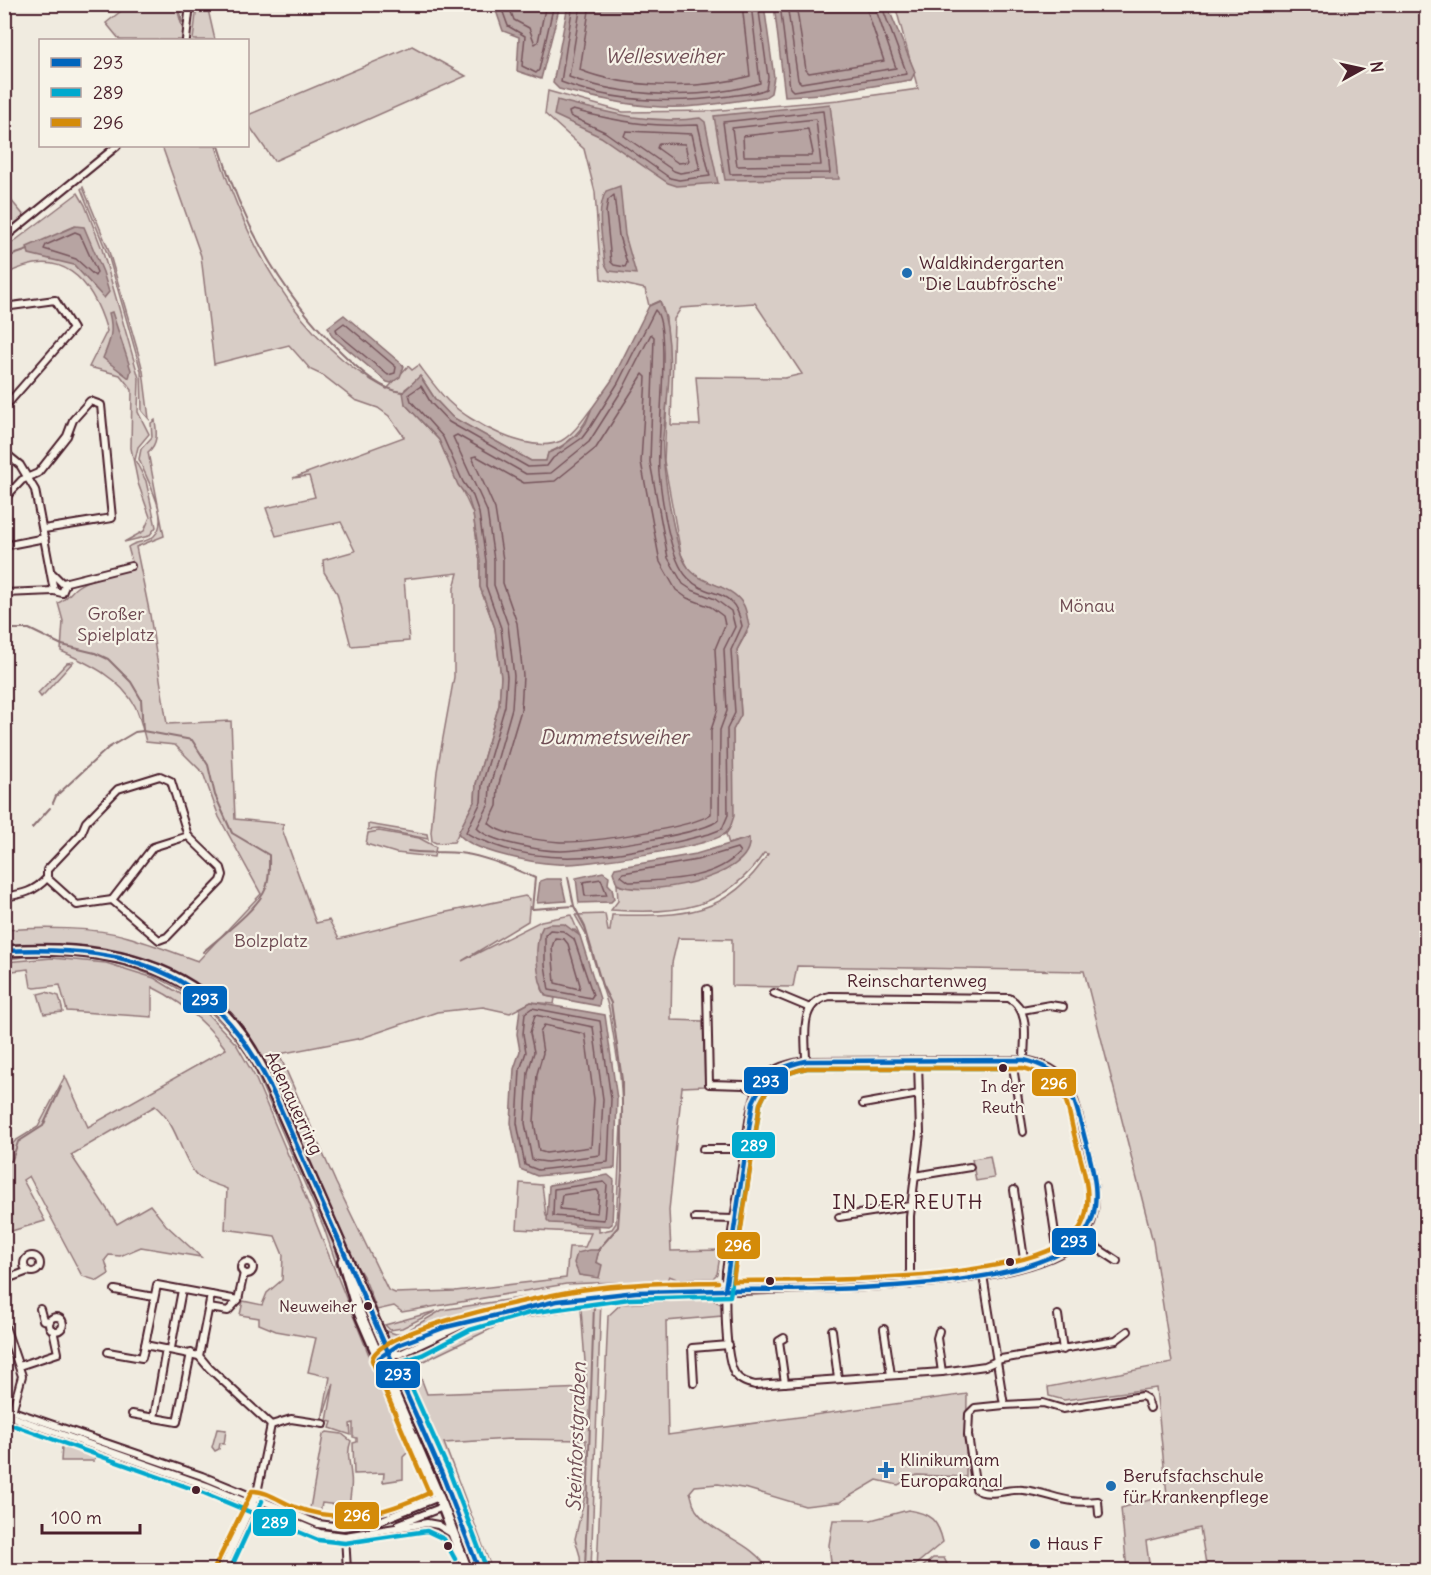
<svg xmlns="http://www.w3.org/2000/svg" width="1431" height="1575" viewBox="0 0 1431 1575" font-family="Delius,sans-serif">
<rect width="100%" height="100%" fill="#f0ebe0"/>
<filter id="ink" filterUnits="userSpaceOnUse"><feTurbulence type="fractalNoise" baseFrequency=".0167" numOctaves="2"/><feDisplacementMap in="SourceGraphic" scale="12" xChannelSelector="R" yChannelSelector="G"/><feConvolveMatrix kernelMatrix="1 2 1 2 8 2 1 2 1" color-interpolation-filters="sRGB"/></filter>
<g filter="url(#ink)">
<!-- green -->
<g fill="#d8cdc6" stroke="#917678" stroke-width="1.5" fill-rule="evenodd">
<path d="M116,5H134L137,9L146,5H176L183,30L182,40H120L106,23L121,11Z"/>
<path d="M197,5H207L215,40H193Z"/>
<path d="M895,5H1426V1570H1207L1200,1528L1146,1541L1150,1570H1127L1121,1508L1167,1495L1156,1388L1064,1400L1049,1396L1048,1387L1172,1363L1153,1242L1084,971L797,966L793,987L732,986V939L678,938L672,963L671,1020L703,1021L705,1086L682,1087L669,1210L671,1251L721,1250L717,1274L713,1278L677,1279L669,1276L667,1280L566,1284L402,1312L394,1306L377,1310C372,1299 369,1287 363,1276C358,1267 350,1259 346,1249C332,1220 320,1190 308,1161C291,1124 277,1085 256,1049C201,953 103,945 5,944V930C39,927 96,927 128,937C152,944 175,953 198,961L261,894L219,817L203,773L175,745L146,742C143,730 140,716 135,706C119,677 89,664 61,651L63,621L58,603C67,599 70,592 77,587C93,576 115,574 134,569L128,547C136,541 147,543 154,536C172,519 145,477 139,459L141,449L152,437L151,423L155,420C157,433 158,444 148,452L164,536L136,547L150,615L167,724L231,721L235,819L284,824L282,829L316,923L329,920L339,939L442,913L525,896L530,899L528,921L462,961L541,921L571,915L580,936L575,930L539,933L542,989L546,996L555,998L554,1004L531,1002L510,1013L483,1007L437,1012L362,1038L279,1054L336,1183L388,1290L395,1293L455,1291L566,1278L569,1247H585L591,1233L517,1229L520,1183L542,1185L546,1216L576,1226L599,1227V1232L612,1229L616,1223L622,1105L620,1075L609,1009L585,932L575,915L605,914L608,931H610L612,915C680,916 727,918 768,854L764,853C725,910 676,915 611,910L618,901L617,884L621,886L749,838L729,844L726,834L731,825L733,730L741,714L737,650L747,632L721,587L698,578L691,573L681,554L664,461L669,357L666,318L660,301L649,306L645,289L601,279L595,192L584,149L545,114L548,91L623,112L710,111L839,100L918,89ZM755,303L802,374L785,378L696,377L700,425H671L674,319L681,308ZM599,1250L592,1276L580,1275Z"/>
<path d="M412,46L466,76L274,161L248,124V115Z"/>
<path d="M162,146H216C245,240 296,342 387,389L408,366L412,370L419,365C428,377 437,390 448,401C471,423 529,455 561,441C574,434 583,419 592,408C583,430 570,444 548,453L546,461H531L452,417L435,399L421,377L405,389V404L439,440L473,514L480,561V587L495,628L501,677L499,705L476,784L475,800L454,842L436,843L432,841L431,832L437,771L454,677V588L458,573L404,579L409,641L351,646L337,593L324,572L323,560L355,551L341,522L276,536L266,508L315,497L309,476L293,478L404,437L389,416L378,408L355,400L324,376L311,370L289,345L214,364L201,256Z"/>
<path d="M83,187L108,248L138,352L143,371L149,419L142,411L141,371L109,258L81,189Z"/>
<path d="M4,192L26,218L4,235Z"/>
<path d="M78,193L85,205L102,249L139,378L138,412L149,434L138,447L135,460L146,481L156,527L149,536L124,542L144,531L150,517L138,483L131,448L132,390L120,375L89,367L107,331C92,279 61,244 5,275L4,249Z"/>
<path d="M73,662L45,693L41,697L38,693L67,663Z"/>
<path d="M368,824L427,834L428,839L379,829L368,830Z"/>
<path d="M379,831L419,838L436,847L434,857L396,853L366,844L368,833Z"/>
<path d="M40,952C62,954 87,953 109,958C168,971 215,1003 249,1053L245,1052C190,971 98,947 5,959V955Z"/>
<path d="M52,958L106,963L154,978L199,1005L236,1044L255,1077L297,1176L408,1452L403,1457V1479L383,1482L384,1473L354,1474L353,1443L357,1442V1438L353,1437V1423L350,1424L351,1435L330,1428L332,1422L327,1421L334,1383L322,1420L330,1377L308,1372L316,1338L276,1331L259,1324V1318L240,1315L243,1301L262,1305L267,1293L282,1280L283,1255L275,1236L225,1229L227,1189C217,1184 201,1182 194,1172C179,1150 177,1124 155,1106L71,1155L117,1224L150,1205L166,1225L201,1257L141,1247L120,1256L109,1255L105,1260L109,1274L98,1281L82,1276L29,1176L23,1180L45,1221L5,1233V1154L15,1141L38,1127L65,1076L88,1127L226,1049C206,1022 183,1002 152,987V1017L67,1011L60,985L35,988L31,987L28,969L5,972V962Z"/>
<path d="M46,992L59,996L63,1012L44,1014L38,994Z"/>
<path d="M253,1059L266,1083L334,1242L348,1298L324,1228L252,1063Z"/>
<path d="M990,1156L994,1178L976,1181L972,1159Z"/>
<path d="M545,1294L546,1297L453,1319L400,1342L389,1340L383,1330L396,1334L403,1333L442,1310Z"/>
<path d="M711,1299L721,1304L722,1316L666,1321L668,1435L967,1394L966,1477L917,1475L898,1485L877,1480L840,1502L805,1506L748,1489L718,1484L695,1486L690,1492C692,1497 693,1505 696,1510C714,1536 754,1542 768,1570H597L608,1316L621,1304Z"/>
<path d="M601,1300L591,1570H581L580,1556L575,1539L584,1500L586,1440L510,1439L444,1443L492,1570H483L444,1463L422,1419L401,1360C416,1348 445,1337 464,1336L468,1331L543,1308ZM581,1309L587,1388L427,1394L416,1365L501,1324L524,1318Z"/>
<path d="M436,1311L402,1328L390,1330L385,1325Z"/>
<path d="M217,1429L226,1430L224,1444L220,1443L219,1449L215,1451L212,1447Z"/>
<path d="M327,1432L342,1434L351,1441C346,1454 350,1462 351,1476C353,1485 349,1500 349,1511H346V1506L322,1503L320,1513L350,1518L349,1521L309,1514L323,1435Z"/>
<path d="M62,1446L96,1455L94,1461H61Z"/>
<path d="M908,1510C930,1513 938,1520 943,1542L909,1570H832L829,1545L833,1520H871Z"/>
<path d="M933,1558H944L950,1570H919Z"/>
</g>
<!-- water -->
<g fill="#b7a4a2" stroke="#8b6f72" stroke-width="1.5">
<path d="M494,5H560L541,79L517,71L519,37L503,31Z"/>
<path d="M568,5H764L774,77L771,93L765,97C742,100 719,104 696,106C649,111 604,100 559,89L553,83Z"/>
<path d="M774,5H887L915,72L911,80L823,94L785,96Z"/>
<path d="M557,100C605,112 650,125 700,118L705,122L718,183L677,186L668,183L601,137L554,115Z"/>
<path d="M830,104L839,179L725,180L714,116Z"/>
<path d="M620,186L625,235L636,274L609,271L605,264C603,240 595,212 606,191Z"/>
<path d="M75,226L84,227L103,272L109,292L104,298L74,265L29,254L27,247Z"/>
<path d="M660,301C676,343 668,393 663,437C661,461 673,536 683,559C696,588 728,580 743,604C747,610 747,619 749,626L737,650L741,715L733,730L734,816C732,821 731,828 727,832C714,847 580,866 557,864C534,863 471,852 458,833L475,800L476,784L499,705L501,677L495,628L480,587V561L473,514L468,498L458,485L439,440L405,404L403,392L420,376L435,399L452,417L531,461H546L548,453L560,448L578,434L586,423L592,408L612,380L649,306Z"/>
<path d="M112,312L131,370L129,378L103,358C110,342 114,331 109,313Z"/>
<path d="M344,315L404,366L400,377L391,383L387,382L332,336L328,327Z"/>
<path d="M749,838C755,880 639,898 617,884L613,872L615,868L696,854Z"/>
<path d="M603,872L609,876L608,884L612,888L614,899L611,902L579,903L576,878Z"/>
<path d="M546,879H561L566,901L537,903L540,881Z"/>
<path d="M549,924H564L580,936L600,999L599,1006L546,996C536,979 533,943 543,926Z"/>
<path d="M531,1002L605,1015L617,1099L615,1168L537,1176L520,1169L511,1123L514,1069L520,1051L517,1034L520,1008Z"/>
<path d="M608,1175L614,1180L612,1224L609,1226L550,1223L547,1220L549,1185Z"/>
<path d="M589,1250H599L596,1262L602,1265L599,1278L579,1275L574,1263L577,1253Z"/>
</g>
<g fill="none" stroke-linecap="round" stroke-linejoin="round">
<!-- shore -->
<g stroke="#76545b" stroke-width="1.5">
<path d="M500,4L508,26L525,36L522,66L536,73L539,70L554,4"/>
<path d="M508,4L514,20L529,28L535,44L538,42L546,4"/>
<path d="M573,4L561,82C615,103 673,104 730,96C741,94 756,94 766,89L768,77L758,4"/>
<path d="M581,4L569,77C624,98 704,100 760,83L751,4"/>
<path d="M590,4L580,70C627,89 702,90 750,76L742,4"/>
<path d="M780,4L790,88L793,91L907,74L881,4"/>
<path d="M787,4L798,80L801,83L896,68L874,4"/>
<path d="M796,4L806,70L809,73L884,61L865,4"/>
<path d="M573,110C619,122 650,127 698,125L710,176L679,180L670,178L605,132L570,116L569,112Z"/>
<path d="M823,111L830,173L730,174L723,122Z"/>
<path d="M816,119L821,165L737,166L732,128Z"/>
<path d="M808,129L813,153L811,156H744L743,136Z"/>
<path d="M626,131L692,134L700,170L680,173L674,171L624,136Z"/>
<path d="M659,143L685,144L689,162L678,163L657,148Z"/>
<path d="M614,195L619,236L627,263L625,267L614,265L611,262L606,212L608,200Z"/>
<path d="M75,232L80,234L97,272L95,276L76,259L44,249L46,245Z"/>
<path d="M655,310C672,325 656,444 659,473C662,499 669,559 688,578C709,601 733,583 742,626L731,650L735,713L727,729L728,815L722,829L709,834C639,851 561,871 491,844C483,840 472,838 466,832L481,802L482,785L505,706L507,677L501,628L486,586V561L479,513L473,496L463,482L443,437L411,401L409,394L421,386L431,403L449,422L528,467L547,466L553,458L582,438L591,426L618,383Z"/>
<path d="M344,323L396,367L395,373L388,375L337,333L336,329Z"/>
<path d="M651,334L654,337L650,462L668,558L683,584L692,590L715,599L731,611L735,627L724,649L727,711L720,730L719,819C710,834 583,851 561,851C541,851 489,842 477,828L489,804L490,786L512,708L514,676L508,625L494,585V560L487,511L453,437L457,435L526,474L551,473L589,442L624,387Z"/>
<path d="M643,374L646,377L641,462L660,562L676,590L687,598L711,607L723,616L725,625L715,649L718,709L711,730V814C693,828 585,843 560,842C544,841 498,835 489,823L497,806L498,787L521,710L523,676L517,623L503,583V560L495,509L472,457L476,456L524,483L555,481L596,448Z"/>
<path d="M737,848L740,852C714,881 665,880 629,882L621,876L623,873L697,860Z"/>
<path d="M601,879L607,895L585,896L583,882Z"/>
<path d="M550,930L563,931L574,939L593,995L591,998L549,990L545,965V935Z"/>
<path d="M555,938L564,939L568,944L580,985L579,989L555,983L552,947Z"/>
<path d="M532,1008L600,1021L611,1099L608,1162L538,1170L525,1165L517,1123L520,1070L526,1052L523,1034L525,1013Z"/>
<path d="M535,1015L593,1027L603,1099L600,1155L547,1162L532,1160L525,1123L528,1072L534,1052L530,1033Z"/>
<path d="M544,1025L585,1034L594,1099L591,1147L546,1153L539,1151L534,1122L537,1074L543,1053L540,1033Z"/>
<path d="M604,1182L607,1185L604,1220L553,1216L554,1189Z"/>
<path d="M597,1190L599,1193L597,1213L560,1209L562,1195Z"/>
</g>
<!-- stream -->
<g stroke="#8b6f72" stroke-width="2">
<path d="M178,4L182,22"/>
<path d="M219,146C243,226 282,295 342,353C359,369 379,390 403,392"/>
<path d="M4,258L28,250"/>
<path d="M4,629H29L62,645L95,653L108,659L131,682L141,699L143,731"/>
<path d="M53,803L56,796L108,748L135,732L143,731L192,740L208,765L215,795L232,833L269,855C269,866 270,877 266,888C258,909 221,936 203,952"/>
<path d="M32,828L50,808"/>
<path d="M408,851C425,854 442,851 459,853C483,855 513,868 535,878L532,909L574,906"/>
<path d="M568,877L574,906L585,927L602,985L611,1003L622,1080V1172L618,1227L598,1250"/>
<path d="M4,1165L12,1160L18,1142L43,1126L61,1087"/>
<path d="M585,1570L594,1305"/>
</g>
<defs>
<g id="minor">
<path d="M186,40L190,4"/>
<path d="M4,238L117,146"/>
<path d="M4,307L55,300L73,329L4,408"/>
<path d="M4,452L20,465L35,490L54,591L62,593L65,586L52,573"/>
<path d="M4,499L22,480L38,473L67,436L73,420L90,401L101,405L112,518L44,529"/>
<path d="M4,546L45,538"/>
<path d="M63,583L131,566"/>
<path d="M4,593L54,591"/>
<path d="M4,897C23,894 34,892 47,878V870L81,834L86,822L118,789L160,776L171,781L188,836L221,868L223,875L221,881L167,937L159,940L112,900L77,905L47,878"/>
<path d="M112,900L153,847L188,836"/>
<path d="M707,989L709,1084L744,1085L757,1091"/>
<path d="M774,993L810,1008"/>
<path d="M1022,1010L1050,1005L1063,1007"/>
<path d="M1012,1060L1023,1132"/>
<path d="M806,1061C806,1037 798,1002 830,996L1009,998C1031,1010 1024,1039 1024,1060"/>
<path d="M863,1104L919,1094"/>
<path d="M703,1149H745"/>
<path d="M915,1176L970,1167"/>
<path d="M1048,1186L1058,1254"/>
<path d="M1014,1190L1025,1266"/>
<path d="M839,1217L910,1206"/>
<path d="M695,1218L734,1219"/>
<path d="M1082,1238L1117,1261"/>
<circle cx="32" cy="1264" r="8"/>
<circle cx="247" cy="1268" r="6"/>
<path d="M983,1275L1004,1405"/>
<path d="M4,1280L28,1271"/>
<path d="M910,1285V1216L920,1134L918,1061"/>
<path d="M115,1290L154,1297"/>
<path d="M238,1300L244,1273"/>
<path d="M209,1308L228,1311L238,1300L211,1295L199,1356L209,1368L271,1425"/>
<path d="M40,1309L43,1320L50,1321"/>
<path d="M1058,1315L1063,1350"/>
<circle cx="56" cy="1324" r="7"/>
<path d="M4,1323L22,1376L12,1412"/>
<path d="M884,1329L891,1375"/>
<path d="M832,1330L838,1379"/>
<path d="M939,1331L937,1338L942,1372"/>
<path d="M784,1338L779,1341L785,1383"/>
<path d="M171,1348L182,1290"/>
<path d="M108,1352L142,1358L145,1345"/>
<path d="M388,1354C402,1336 446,1327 468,1322C505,1314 542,1303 580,1297C631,1289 688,1288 740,1291C808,1287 1056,1294 1089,1228C1103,1197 1089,1161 1082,1130C1073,1092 1068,1067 1024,1060L806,1061C768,1066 758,1078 750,1115L726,1271C725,1293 724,1357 735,1374C740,1381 747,1383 755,1385L942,1372L985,1366L1001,1359L1116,1340L1128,1331"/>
<path d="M388,1354H400L462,1325"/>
<path d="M199,1356L145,1345L157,1285L211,1295"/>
<path d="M19,1366L58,1353L53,1330"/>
<path d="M694,1383L692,1348L729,1345"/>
<path d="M4,1408L202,1476L318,1524L343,1527L372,1524L439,1497"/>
<path d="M4,1414L207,1486L320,1533L345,1536L427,1523L438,1525L451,1533"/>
<path d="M132,1414L177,1422L191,1353"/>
<path d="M154,1418L166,1349"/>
<path d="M271,1425L291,1419L324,1424"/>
<path d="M1099,1514L1098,1501C1063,1505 1052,1493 1023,1490C1009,1488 988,1498 976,1489L968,1435L969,1414L975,1408L1004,1405L1043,1403L1063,1409L1142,1396L1147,1399L1150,1408"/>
<path d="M399,1524L443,1507"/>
<path d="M345,1536L347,1570"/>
<path d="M4,1568L8,1570"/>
<path d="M222,1570L257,1493L271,1425"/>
</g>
<g id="secondary">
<path d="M4,951C88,945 180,956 235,1027C254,1050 266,1076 278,1103L442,1474L479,1570"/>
<path d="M343,1261L356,1305L443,1507L467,1570"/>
</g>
</defs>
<!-- minor casing -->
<use href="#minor" stroke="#4a1f2b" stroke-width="10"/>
<!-- secondary casing -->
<use href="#secondary" stroke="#4a1f2b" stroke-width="14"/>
<!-- minor -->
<use href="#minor" stroke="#f7f3e8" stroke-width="6"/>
<!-- secondary -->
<use href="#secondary" stroke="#f7f3e8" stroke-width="9"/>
<defs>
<g id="bus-1">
<path d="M4,951C141,945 220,973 278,1103L442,1474L479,1570"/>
<path d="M1024,1060C1070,1071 1073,1094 1084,1135C1091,1163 1104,1200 1088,1228C1050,1296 799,1289 725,1290L753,1102C764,1076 779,1066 806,1061Z"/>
<path d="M379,1358L398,1345L446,1327L557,1301L636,1292L725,1290"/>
</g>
<g id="bus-2">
<path d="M4,1422L204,1493L318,1540L345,1543L427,1531L444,1539L455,1559"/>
<path d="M486,1567L449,1471L400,1362L422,1355L470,1330L529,1313L629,1299L730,1296L760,1104C770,1081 783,1073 807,1068H1002"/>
<path d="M230,1570L262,1501"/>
</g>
<g id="bus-3">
<path d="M807,1068H1023C1070,1081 1065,1100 1076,1142C1083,1168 1095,1199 1081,1226C1049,1285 797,1280 733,1281L760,1104C770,1081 783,1073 807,1068Z"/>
<path d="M215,1567L252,1491C266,1490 283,1503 295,1507C344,1525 384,1514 429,1493L372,1360C375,1329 549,1295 580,1290C625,1283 673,1283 718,1282"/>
</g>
</defs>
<!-- bus-1 casing -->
<use href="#bus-1" stroke="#f7f3e8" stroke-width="9"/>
<!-- bus-2 casing -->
<use href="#bus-2" stroke="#f7f3e8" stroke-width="9"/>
<!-- bus-3 casing -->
<use href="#bus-3" stroke="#f7f3e8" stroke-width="9"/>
<!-- bus-1 -->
<use href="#bus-1" stroke="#0065bd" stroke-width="4.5"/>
<!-- bus-2 -->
<use href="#bus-2" stroke="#00a9ce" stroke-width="4.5"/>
<!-- bus-3 -->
<use href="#bus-3" stroke="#d48b09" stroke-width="4.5"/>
</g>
</g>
<!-- markers -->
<g fill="#1f6fb2" stroke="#f7f3e8" stroke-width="2">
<circle cx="907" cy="273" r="6"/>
<path d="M883 1461h6v6h6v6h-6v6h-6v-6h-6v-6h6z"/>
<circle cx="1111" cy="1486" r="6"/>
<circle cx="1035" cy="1544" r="6"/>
</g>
<g fill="#4a1f2b" stroke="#f7f3e8" stroke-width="2">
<circle cx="1003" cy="1068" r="5"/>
<circle cx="1010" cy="1262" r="5"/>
<circle cx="770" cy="1281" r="5"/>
<circle cx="368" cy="1306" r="5"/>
<circle cx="196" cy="1490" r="5"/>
<circle cx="448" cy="1546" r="5"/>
</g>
<g text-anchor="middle" stroke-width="4.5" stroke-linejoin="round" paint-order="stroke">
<!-- bus labels -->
<g font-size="16" fill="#4a1f2b" stroke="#f7f3e8">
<text x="1003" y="1092">In der<tspan x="1003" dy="21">Reuth</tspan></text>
<text x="357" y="1312" text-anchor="end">Neuweiher</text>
</g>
<!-- poi labels -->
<g font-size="18" fill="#4a1f2b" stroke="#f7f3e8" text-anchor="start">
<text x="919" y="269">Waldkindergarten<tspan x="919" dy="21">"Die Laubfrösche"</tspan></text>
<text x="900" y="1466">Klinikum am<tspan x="900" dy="21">Europakanal</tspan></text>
<text x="1123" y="1482">Berufsfachschule<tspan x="1123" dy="21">für Krankenpflege</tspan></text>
<text x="1047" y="1550">Haus F</text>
</g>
<!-- park labels -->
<g font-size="18" fill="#6e4a52" stroke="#f7f3e8">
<text x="1087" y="612">Mönau</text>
<text x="116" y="620">Großer<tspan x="116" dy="21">Spielplatz</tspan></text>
<text x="271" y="947">Bolzplatz</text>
</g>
<!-- street labels -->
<g font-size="18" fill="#4a1f2b" stroke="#f7f3e8">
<text x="917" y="987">Reinschartenweg</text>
<text transform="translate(294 1103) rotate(65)" y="6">Adenauerring</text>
</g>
<!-- water labels -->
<g font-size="20" font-style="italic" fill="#704e55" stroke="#f7f3e8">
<text x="664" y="63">Wellesweiher</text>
<text x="614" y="744">Dummetsweiher</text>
<text transform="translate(576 1437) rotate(-88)" y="7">Steinforstgraben</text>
</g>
<!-- neighbourhood labels -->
<g font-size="20" letter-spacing="1.5" fill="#4a1f2b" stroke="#f7f3e8">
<text x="908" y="1209">IN DER REUTH</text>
</g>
</g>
<g stroke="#f7f3e8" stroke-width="2">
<rect x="182" y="985" width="46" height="29" rx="6" fill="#0065bd"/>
<rect x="743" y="1066" width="46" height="29" rx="6" fill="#0065bd"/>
<rect x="1031" y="1068" width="46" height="29" rx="6" fill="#d48b09"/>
<rect x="731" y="1131" width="45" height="28" rx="6" fill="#00a9ce"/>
<rect x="1051" y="1227" width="46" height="29" rx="6" fill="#0065bd"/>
<rect x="716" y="1231" width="45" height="29" rx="6" fill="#d48b09"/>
<rect x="375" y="1360" width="46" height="29" rx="6" fill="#0065bd"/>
<rect x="334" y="1501" width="46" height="29" rx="6" fill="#d48b09"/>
<rect x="252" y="1508" width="45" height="29" rx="6" fill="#00a9ce"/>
</g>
<g font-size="16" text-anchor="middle" font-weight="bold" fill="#fff">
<text x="205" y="1005">293</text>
<text x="766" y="1087">293</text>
<text x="1054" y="1089">296</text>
<text x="754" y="1151">289</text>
<text x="1074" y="1247">293</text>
<text x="738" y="1251">296</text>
<text x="398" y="1380">293</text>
<text x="357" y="1521">296</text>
<text x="275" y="1528">289</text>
</g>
<!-- margin -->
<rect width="1431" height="1575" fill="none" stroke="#f7f3e8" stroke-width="24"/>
<rect x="12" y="12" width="1407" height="1551" fill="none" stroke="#4a1f2b" stroke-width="2" filter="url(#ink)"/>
<!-- legend -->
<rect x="39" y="39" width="210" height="108" fill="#f7f3e8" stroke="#b29e9c" stroke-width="1.5"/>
<rect x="51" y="58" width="30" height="9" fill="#0065bd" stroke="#b29e9c" stroke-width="1.5"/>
<text x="93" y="69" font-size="18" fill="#4a1f2b">293</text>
<rect x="51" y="88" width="30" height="9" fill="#00a9ce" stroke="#b29e9c" stroke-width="1.5"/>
<text x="93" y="99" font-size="18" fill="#4a1f2b">289</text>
<rect x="51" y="118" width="30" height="9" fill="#d48b09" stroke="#b29e9c" stroke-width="1.5"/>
<text x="93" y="129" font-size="18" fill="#4a1f2b">296</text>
<!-- north arrow -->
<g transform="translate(1362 69) rotate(82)" stroke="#f7f3e8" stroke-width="4.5" paint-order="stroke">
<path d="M0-4.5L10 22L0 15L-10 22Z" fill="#4a1f2b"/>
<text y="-9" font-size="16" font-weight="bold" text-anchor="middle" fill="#4a1f2b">N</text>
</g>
<!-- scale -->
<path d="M42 1524v9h98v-9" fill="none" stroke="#4a1f2b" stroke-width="3"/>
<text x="51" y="1524" font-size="18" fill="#4a1f2b" stroke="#f7f3e8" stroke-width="4.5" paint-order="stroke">100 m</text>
</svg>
